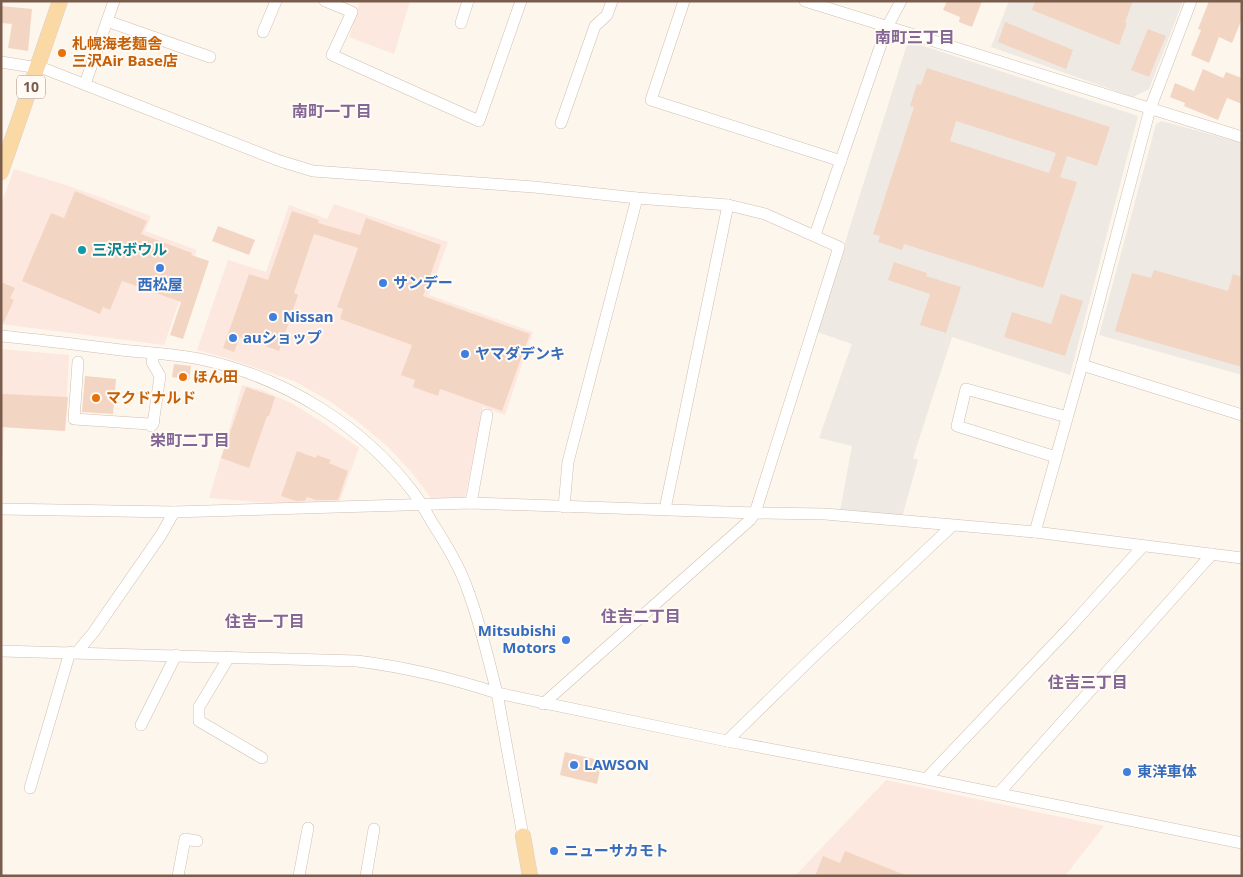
<svg xmlns="http://www.w3.org/2000/svg" width="1243" height="877" viewBox="0 0 1243 877" font-family="'Noto Sans','Noto Sans JP',sans-serif">
<rect width="100%" height="100%" fill="#fdf6ec"/>
<!-- commercial -->
<g fill="#fde8e0">
<path d="M360,1H410L394,54L349,37Z"/>
<path d="M14,169L69,186L151,216L145,231L197,250L164,345L1,324V205Z"/>
<path d="M334,204L448,242L429,295L533,332L505,415L483,407L464,502L433,501L413,474L388,447L357,421L331,402L310,390L294,381L236,361L197,350L228,260L266,272L289,205L327,219Z"/>
<path d="M1,349L69,355L65,431L4,427L1,483Z"/>
<path d="M242,385L262,390L293,404L322,422L359,448L337,509L209,498Z"/>
<path d="M886,780L1104,826L1065,876H795Z"/>
</g>
<!-- industrial -->
<g fill="#efe9e4">
<path d="M1009,1H1183L1149,89L1133,97L991,47Z"/>
<path d="M908,41L1138,116L1070,375L952,337L913,458L918,460L902,517L840,511L852,446L819,438L852,344L817,332Z"/>
<path d="M1162,121L1242,143V375L1099,335L1156,124Z"/>
</g>
<!-- building -->
<g fill="#f3d5c3" fill-rule="evenodd">
<path d="M947,1H982L972,27L959,22L960,17L943,10Z"/>
<path d="M1035,1H1133L1125,22L1127,23L1119,45L1032,10Z"/>
<path d="M1209,1H1242V19L1232,43L1219,37L1209,63L1191,55L1201,30L1198,29Z"/>
<path d="M1,6L32,9L28,51L8,48L12,24L1,23Z"/>
<path d="M1005,22L1073,50L1066,69L998,42Z"/>
<path d="M1148,29L1166,36L1149,77L1131,70Z"/>
<path d="M927,68L1110,127L1097,166L1067,156L1060,177L1077,182L1043,288L904,244L902,250L878,242L880,236L873,234L914,107L910,106L917,84L921,85ZM956,121L1056,153L1049,173L950,141Z"/>
<path d="M1203,69L1223,78L1226,72L1242,78V104L1227,98L1218,120L1184,106L1185,103L1170,97L1175,83L1194,91Z"/>
<path d="M75,191L147,221L141,234L192,253L191,255L209,261L183,339L170,335L181,302L122,281L110,310L103,307L100,314L22,281L51,213L64,218Z"/>
<path d="M292,211L319,220L318,223L360,235L366,218L441,245L423,296L530,334L502,411L440,389L438,396L413,387L415,380L401,375L412,345L340,319L343,309L337,307L358,248L314,234L294,293L298,295L279,351L240,337L234,352L223,348L249,274L268,280Z"/>
<path d="M218,226L255,240L249,255L212,241Z"/>
<path d="M894,262L927,273L926,276L961,287L946,333L920,325L930,294L888,280Z"/>
<path d="M1154,270L1228,291L1233,274L1242,277V367L1115,331L1132,273L1151,278Z"/>
<path d="M1,282L15,288L10,298L14,300L1,328Z"/>
<path d="M1061,294L1083,301L1065,356L1004,337L1012,312L1051,324Z"/>
<path d="M174,364L191,366L189,380L172,377Z"/>
<path d="M85,376L116,379L113,414L82,412Z"/>
<path d="M246,387L275,397L269,416H267L249,468L221,458Z"/>
<path d="M5,394L68,397L65,431L1,427V395Z"/>
<path d="M297,451L316,458L317,455L331,460L329,463L348,471L338,500H316L307,497L305,501H296L281,496Z"/>
<path d="M565,752L602,761L597,784L560,775Z"/>
<path d="M845,851L905,875V876H815L823,856L840,863Z"/>
</g>
<g fill="none" stroke-linecap="round" stroke-linejoin="round">
<defs>
<g id="minor">
<path d="M325,1L352,12L332,55L479,121L521,1"/>
<path d="M684,1L651,100L841,161"/>
<path d="M805,1L1242,137"/>
<path d="M107,21L210,57"/>
<path d="M461,23L468,1"/>
<path d="M263,32L276,1"/>
<path d="M1,62L45,69L280,161L313,171L534,187L637,198L728,205L765,214L839,247L755,513L750,520L543,704"/>
<path d="M85,84L114,1"/>
<path d="M561,123L595,26L607,15L612,1"/>
<path d="M815,235L887,27L901,1"/>
<path d="M1,336C41,340 81,345 121,350C148,353 177,354 204,360C285,378 363,426 413,492C421,502 427,514 433,524C446,544 459,565 467,588C480,622 488,658 497,693L727,741L902,774L1242,843"/>
<path d="M78,362L74,419L149,424L154,421"/>
<path d="M1082,365L1242,415"/>
<path d="M151,426L153,424L160,376L152,362L154,354"/>
<path d="M1056,457L957,426L966,389L1067,417"/>
<path d="M471,503L487,415"/>
<path d="M564,507L568,462L637,198"/>
<path d="M1,509L174,512L471,503L755,513L825,514L1035,532L1242,558"/>
<path d="M665,509L728,205"/>
<path d="M1035,532L1082,365L1150,109L1191,1"/>
<path d="M1,651L357,661C405,667 451,678 497,693L523,836"/>
<path d="M77,652L93,633L161,535L174,512"/>
<path d="M229,657L199,707V721L262,758"/>
<path d="M141,725L176,655"/>
<path d="M727,741L814,656L952,526"/>
<path d="M927,778L1070,627L1143,546"/>
<path d="M30,788L70,652"/>
<path d="M999,793L1212,554"/>
<path d="M178,876L185,839L197,841"/>
<path d="M299,876L308,828"/>
<path d="M366,876L374,829"/>
</g>
<g id="major">
<path d="M1,172L60,1"/>
<path d="M523,836L530,876"/>
</g>
</defs>
<!-- minor casing -->
<use href="#minor" stroke="#d1beb0" stroke-width="12"/>
<!-- major casing -->
<use href="#major" stroke="#dad1cd" stroke-width="16"/>
<!-- minor -->
<use href="#minor" stroke="#fff" stroke-width="11"/>
<!-- major -->
<use href="#major" stroke="#fbd9a5" stroke-width="15"/>
</g>
<!-- markers -->
<g fill="#e8710a" stroke="#fffaf3" stroke-width="2">
<circle cx="62" cy="53" r="5"/>
<circle cx="183" cy="377" r="5"/>
<circle cx="96" cy="398" r="5"/>
</g>
<circle fill="#0f9aa8" stroke="#fffaf3" stroke-width="2" cx="82" cy="250" r="5"/>
<g fill="#3f7fe0" stroke="#fffaf3" stroke-width="2">
<circle cx="160" cy="268" r="5"/>
<circle cx="383" cy="283" r="5"/>
<circle cx="273" cy="317" r="5"/>
<circle cx="233" cy="338" r="5"/>
<circle cx="465" cy="354" r="5"/>
<circle cx="566" cy="640" r="5"/>
<circle cx="574" cy="765" r="5"/>
<circle cx="1127" cy="772" r="5"/>
<circle cx="554" cy="851" r="5"/>
</g>
<g text-anchor="middle" stroke-width="4" stroke-linejoin="round" paint-order="stroke">
<!-- shield labels -->
<rect fill="#fffaf3" stroke="#a28b7f" stroke-width="1" x="17" y="75.5" width="28" height="23" rx="4"/>
<g font-size="14" font-weight="bold" fill="#7a5c4d">
<text x="31" y="92">10</text>
</g>
<!-- food labels -->
<g font-size="15" font-weight="bold" fill="#c56008" stroke="#fffaf3" text-anchor="start">
<text x="72" y="49">札幌海老麺舎<tspan x="72" dy="17">三沢Air Base店</tspan></text>
<text x="193" y="382">ほん田</text>
<text x="106" y="403">マクドナルド</text>
</g>
<!-- culture labels -->
<g font-size="15" font-weight="bold" fill="#0d838f" stroke="#fffaf3" text-anchor="start">
<text x="92" y="255">三沢ボウル</text>
</g>
<!-- shop labels -->
<g font-size="15" font-weight="bold" fill="#366cbe" stroke="#fffaf3" text-anchor="start">
<text x="393" y="288">サンデー</text>
<text x="160" y="290" text-anchor="middle">西松屋</text>
<text x="283" y="322">Nissan</text>
<text x="243" y="343">auショップ</text>
<text x="475" y="359">ヤマダデンキ</text>
<text x="556" y="636" text-anchor="end">Mitsubishi<tspan x="556" dy="17">Motors</tspan></text>
<text x="584" y="770">LAWSON</text>
<text x="1137" y="777">東洋車体</text>
<text x="564" y="856">ニューサカモト</text>
</g>
<!-- neighbourhood labels -->
<g font-size="16" font-weight="bold" fill="#846695" stroke="#fffaf3">
<text x="915" y="43">南町三丁目</text>
<text x="332" y="117">南町一丁目</text>
<text x="190" y="446">栄町二丁目</text>
<text x="641" y="622">住吉二丁目</text>
<text x="265" y="627">住吉一丁目</text>
<text x="1088" y="688">住吉三丁目</text>
</g>
</g>
<!-- border -->
<rect width="1243" height="877" fill="none" stroke="#7a5c4d" stroke-width="5"/>
</svg>
